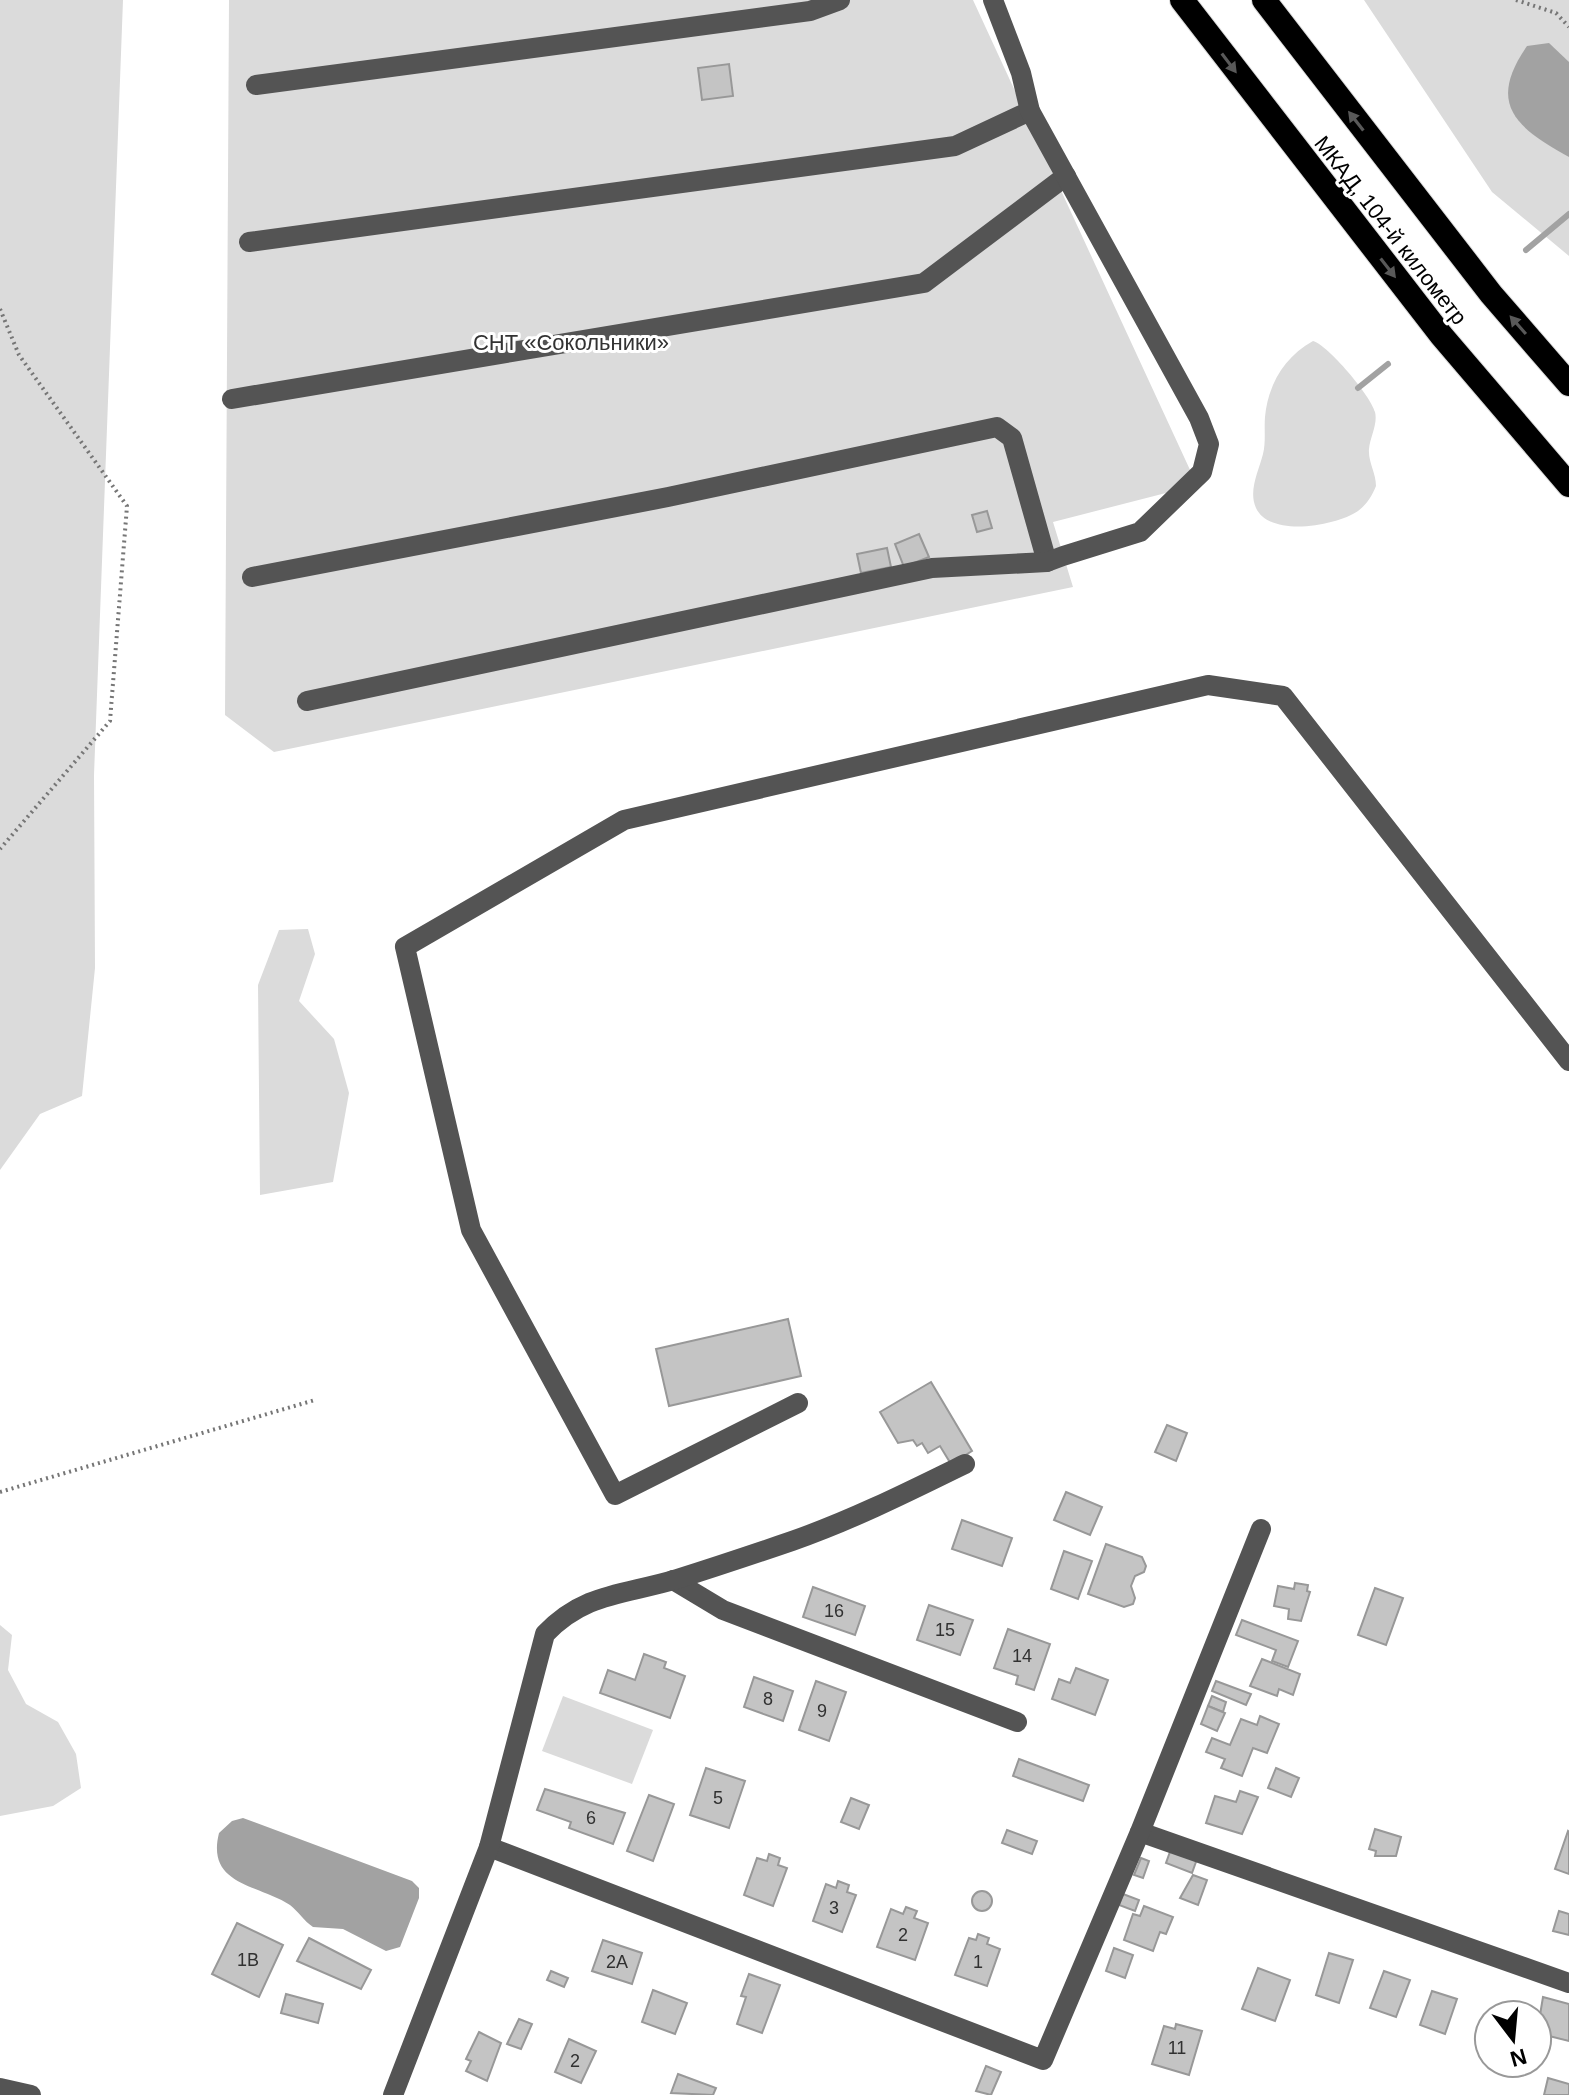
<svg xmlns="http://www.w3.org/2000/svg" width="1569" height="2095" viewBox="0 0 1569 2095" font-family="Helvetica,sans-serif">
<rect width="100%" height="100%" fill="#fff"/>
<!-- green -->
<g fill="#dbdbdb">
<path d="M0,0H123L94,775L95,968L82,1096L40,1114L0,1170Z"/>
<path d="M229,0H973L1197,485L1053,522L1073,587L274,752L225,715Z"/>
<path d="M1364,0H1569V256L1492,192Z"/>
<path d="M1313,341C1328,345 1371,396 1375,412C1378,424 1370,437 1369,449C1368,462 1376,473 1376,486C1372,496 1367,504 1358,511C1336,526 1270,538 1256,508C1248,491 1259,470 1263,454C1266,442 1264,429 1265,417C1268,385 1284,357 1313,341Z"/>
<path d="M308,929L315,954L299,1001L334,1039L349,1093L333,1182L260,1195L258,985L279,930Z"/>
<path d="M0,1625L12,1635L8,1670L26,1704L58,1722L76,1754L81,1788L53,1806L0,1816Z"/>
<path d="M563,1696L653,1730L632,1784L542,1751Z"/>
</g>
<!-- water -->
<g fill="#a2a2a2">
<path d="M1549,43L1569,62V157C1517,128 1486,105 1527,46Z"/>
<path d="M243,1818L412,1881L419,1888V1898L400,1947L386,1951L343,1929L313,1927C304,1921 298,1911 290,1905C257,1884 206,1885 219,1833L232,1821Z"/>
</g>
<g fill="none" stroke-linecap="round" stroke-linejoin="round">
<!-- stream -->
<g stroke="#a2a2a2" stroke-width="6">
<path d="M1526,250L1569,214"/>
<path d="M1358,388L1388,364"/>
</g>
</g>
<!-- building -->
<g fill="#c4c4c4" stroke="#989898" stroke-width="2">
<path d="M729,64L733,96L702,100L698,68Z"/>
<path d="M987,511L992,528L977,532L972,515Z"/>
<path d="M919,534L929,557L904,567L895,544Z"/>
<path d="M887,548L891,567L861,573L857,554Z"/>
<path d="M788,1319L801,1376L669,1406L656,1349Z"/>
<path d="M931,1382L972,1451L951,1464L940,1446L928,1453L922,1443L917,1446L913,1440L898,1443L880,1412Z"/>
<path d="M1167,1425L1187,1433L1176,1461L1155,1452Z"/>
<path d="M1066,1492L1102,1507L1090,1535L1054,1520Z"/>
<path d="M962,1520L1012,1538L1002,1566L952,1549Z"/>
<path d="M1106,1544L1142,1557L1146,1566L1144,1572L1135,1576L1131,1586L1135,1598L1133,1604L1124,1607L1088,1594Z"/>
<path d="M1064,1551L1092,1561L1078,1599L1051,1589Z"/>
<path d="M1295,1583L1308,1585L1307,1591L1310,1592L1301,1621L1288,1619L1289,1609L1274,1606L1278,1586L1294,1589Z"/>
<path d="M813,1587L865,1606L855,1635L803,1617Z"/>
<path d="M1375,1588L1403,1598L1386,1645L1358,1635Z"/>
<path d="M929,1605L973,1620L960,1655L917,1640Z"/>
<path d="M1242,1620L1298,1641L1288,1667L1272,1661L1276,1650L1236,1635Z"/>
<path d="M1008,1629L1050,1644L1034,1690L1016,1684L1018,1676L994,1668Z"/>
<path d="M644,1654L666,1662L664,1668L685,1676L670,1718L600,1693L608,1670L635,1680Z"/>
<path d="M1262,1659L1300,1674L1293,1695L1279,1689L1277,1696L1250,1686Z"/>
<path d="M1076,1668L1108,1680L1095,1715L1052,1699L1059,1679L1070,1683Z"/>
<path d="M754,1677L793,1691L783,1721L744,1707Z"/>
<path d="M816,1681L846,1692L829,1741L799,1730Z"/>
<path d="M1216,1681L1251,1694L1246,1705L1212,1691Z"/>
<path d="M1212,1696L1226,1702L1223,1712L1208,1706Z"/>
<path d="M1208,1706L1225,1713L1217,1731L1201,1724Z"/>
<path d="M1260,1716L1279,1724L1267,1753L1253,1748L1242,1776L1221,1768L1225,1759L1206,1752L1212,1738L1230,1745L1241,1719L1257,1725Z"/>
<path d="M1019,1759L1089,1785L1083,1801L1013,1776Z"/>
<path d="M706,1768L745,1781L729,1828L690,1815Z"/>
<path d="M1276,1768L1299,1778L1291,1797L1268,1788Z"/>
<path d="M545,1789L625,1813L613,1844L569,1828L571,1822L537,1810Z"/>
<path d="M1240,1791L1258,1797L1242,1834L1206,1823L1215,1796L1236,1802Z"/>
<path d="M649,1795L674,1804L653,1861L627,1851Z"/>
<path d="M851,1798L869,1805L859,1829L841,1822Z"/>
<path d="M1375,1829L1401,1837L1396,1856H1375L1376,1851L1369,1849Z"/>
<path d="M1007,1830L1037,1841L1032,1854L1002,1843Z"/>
<path d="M1568,1831L1569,1832V1874L1555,1869Z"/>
<path d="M1171,1849L1197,1859L1192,1873L1166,1863Z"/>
<path d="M769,1854L780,1858L778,1865L787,1868L773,1906L744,1895L757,1858L767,1861Z"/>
<path d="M1141,1858L1149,1861L1143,1878L1134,1875Z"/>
<path d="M1193,1875L1207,1880L1198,1905L1180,1898Z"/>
<path d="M838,1881L849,1885L847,1892L856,1895L842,1932L813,1921L826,1884L836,1888Z"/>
<circle cx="982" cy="1901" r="10"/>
<path d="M1123,1894L1139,1900L1135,1911L1119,1905Z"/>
<path d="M1144,1906L1173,1917L1166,1934L1160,1932L1153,1951L1124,1940L1133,1914L1140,1916Z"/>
<path d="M906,1907L917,1911L914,1918L928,1923L915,1960L877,1947L891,1909L903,1914Z"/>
<path d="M1559,1911L1569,1914V1935L1553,1931Z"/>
<path d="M237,1923L283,1945L259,1997L212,1974Z"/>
<path d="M978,1934L989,1938L987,1944L1000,1949L987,1986L955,1975L969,1938L976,1940Z"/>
<path d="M309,1938L371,1970L361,1989L297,1961Z"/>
<path d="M603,1940L642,1953L632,1984L592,1971Z"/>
<path d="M1114,1948L1133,1955L1125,1978L1106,1971Z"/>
<path d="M1329,1953L1353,1960L1339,2003L1316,1995Z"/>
<path d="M1258,1968L1290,1980L1275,2021L1242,2009Z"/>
<path d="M551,1971L568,1978L564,1987L547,1980Z"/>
<path d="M1384,1971L1410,1980L1396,2017L1370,2008Z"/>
<path d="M749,1974L780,1985L762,2033L737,2024L746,1997L741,1996Z"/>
<path d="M653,1990L687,2003L675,2034L642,2022Z"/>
<path d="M1432,1991L1457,1999L1445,2034L1420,2025Z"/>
<path d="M286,1994L323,2004L318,2023L281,2013Z"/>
<path d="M1543,1997L1569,2004V2041L1537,2033Z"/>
<path d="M519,2019L532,2024L521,2049L507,2044Z"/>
<path d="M1176,2024L1202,2031L1189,2075L1152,2064L1164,2026L1175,2029Z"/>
<path d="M479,2032L501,2043L487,2081L466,2071L471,2061L466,2059Z"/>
<path d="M569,2039L596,2051L581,2083L555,2072Z"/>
<path d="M986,2066L1001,2072L991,2095L976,2091Z"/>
<path d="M678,2074L716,2088L713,2095L671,2093Z"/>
<path d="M1548,2078L1569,2084V2095H1544Z"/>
</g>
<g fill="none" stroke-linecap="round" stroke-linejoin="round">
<defs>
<g id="highway">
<path d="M1182,0L1441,335L1569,485"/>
<path d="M1264,0L1491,294L1569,384"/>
</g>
</defs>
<!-- highway casing -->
<use href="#highway" stroke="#dbdbdb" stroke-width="26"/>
<!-- path -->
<g stroke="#767676" stroke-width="4" stroke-dasharray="2 4" stroke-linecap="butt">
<path d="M1516,0L1556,13L1569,27"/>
<path d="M0,309L19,355L127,506L110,721L0,849"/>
<path d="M0,1492L315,1400"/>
</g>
<!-- minor -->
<g stroke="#545454" stroke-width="20">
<path d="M256,85L810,11L840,0"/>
<path d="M249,242L955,146L1030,111"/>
<path d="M232,399L924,283L1066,176"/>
<path d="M252,577L668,497L997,427L1012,438L1047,562"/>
<path d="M307,701L932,568L1047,562L1063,556L1140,532L1202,472L1209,444L1199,418L1030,111L1021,73L993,0"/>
<path d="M798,1403L615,1495L471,1230L405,947L624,820L1208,685L1283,696L1569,1061"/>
<path d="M673,1580L723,1610L1017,1722"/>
<path d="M1140,1832L1569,1983"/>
<path d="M489,1847L1043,2060L1140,1832L1261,1529"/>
<path d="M0,2088L31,2095"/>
<path d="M393,2095L489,1847L545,1634C585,1592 625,1595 677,1579C715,1567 754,1554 792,1541C852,1520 908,1492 965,1464"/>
</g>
<!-- highway -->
<use href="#highway" stroke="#000" stroke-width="24"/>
</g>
<!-- one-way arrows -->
<defs><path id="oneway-solid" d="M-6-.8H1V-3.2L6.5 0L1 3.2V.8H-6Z" transform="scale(2)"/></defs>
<g fill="#595959">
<use href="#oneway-solid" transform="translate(1229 63) rotate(53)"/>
<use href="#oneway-solid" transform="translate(1356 121) rotate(-128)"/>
<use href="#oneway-solid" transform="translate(1388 268) rotate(52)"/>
<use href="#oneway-solid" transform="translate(1518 325) rotate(-131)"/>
</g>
<g text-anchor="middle" stroke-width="6" stroke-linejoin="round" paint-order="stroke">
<!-- number labels -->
<g font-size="18" fill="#313131">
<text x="834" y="1617">16</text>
<text x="945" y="1636">15</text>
<text x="1022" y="1662">14</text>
<text x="768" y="1705">8</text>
<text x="822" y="1717">9</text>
<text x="718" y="1804">5</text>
<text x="591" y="1824">6</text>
<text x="834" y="1914">3</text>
<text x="903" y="1941">2</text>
<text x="248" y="1966">1В</text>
<text x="617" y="1968">2А</text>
<text x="978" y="1968">1</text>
<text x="1177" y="2054">11</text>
<text x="575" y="2067">2</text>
</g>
<!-- street labels -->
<g font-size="22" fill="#000" stroke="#fff">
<text transform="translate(1391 230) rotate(52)" y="8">МКАД, 104-й километр</text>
</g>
<!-- park labels -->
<g font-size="22" fill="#323232" stroke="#fff">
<text x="571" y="350">СНТ «Сокольники»</text>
</g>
</g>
<!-- north arrow -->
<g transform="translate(1513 2039) rotate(164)"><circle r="38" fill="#ffffff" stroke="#999999" stroke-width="2"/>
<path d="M0-6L14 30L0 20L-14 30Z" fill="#000000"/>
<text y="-12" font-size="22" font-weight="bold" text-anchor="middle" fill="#000000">N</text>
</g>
</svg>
